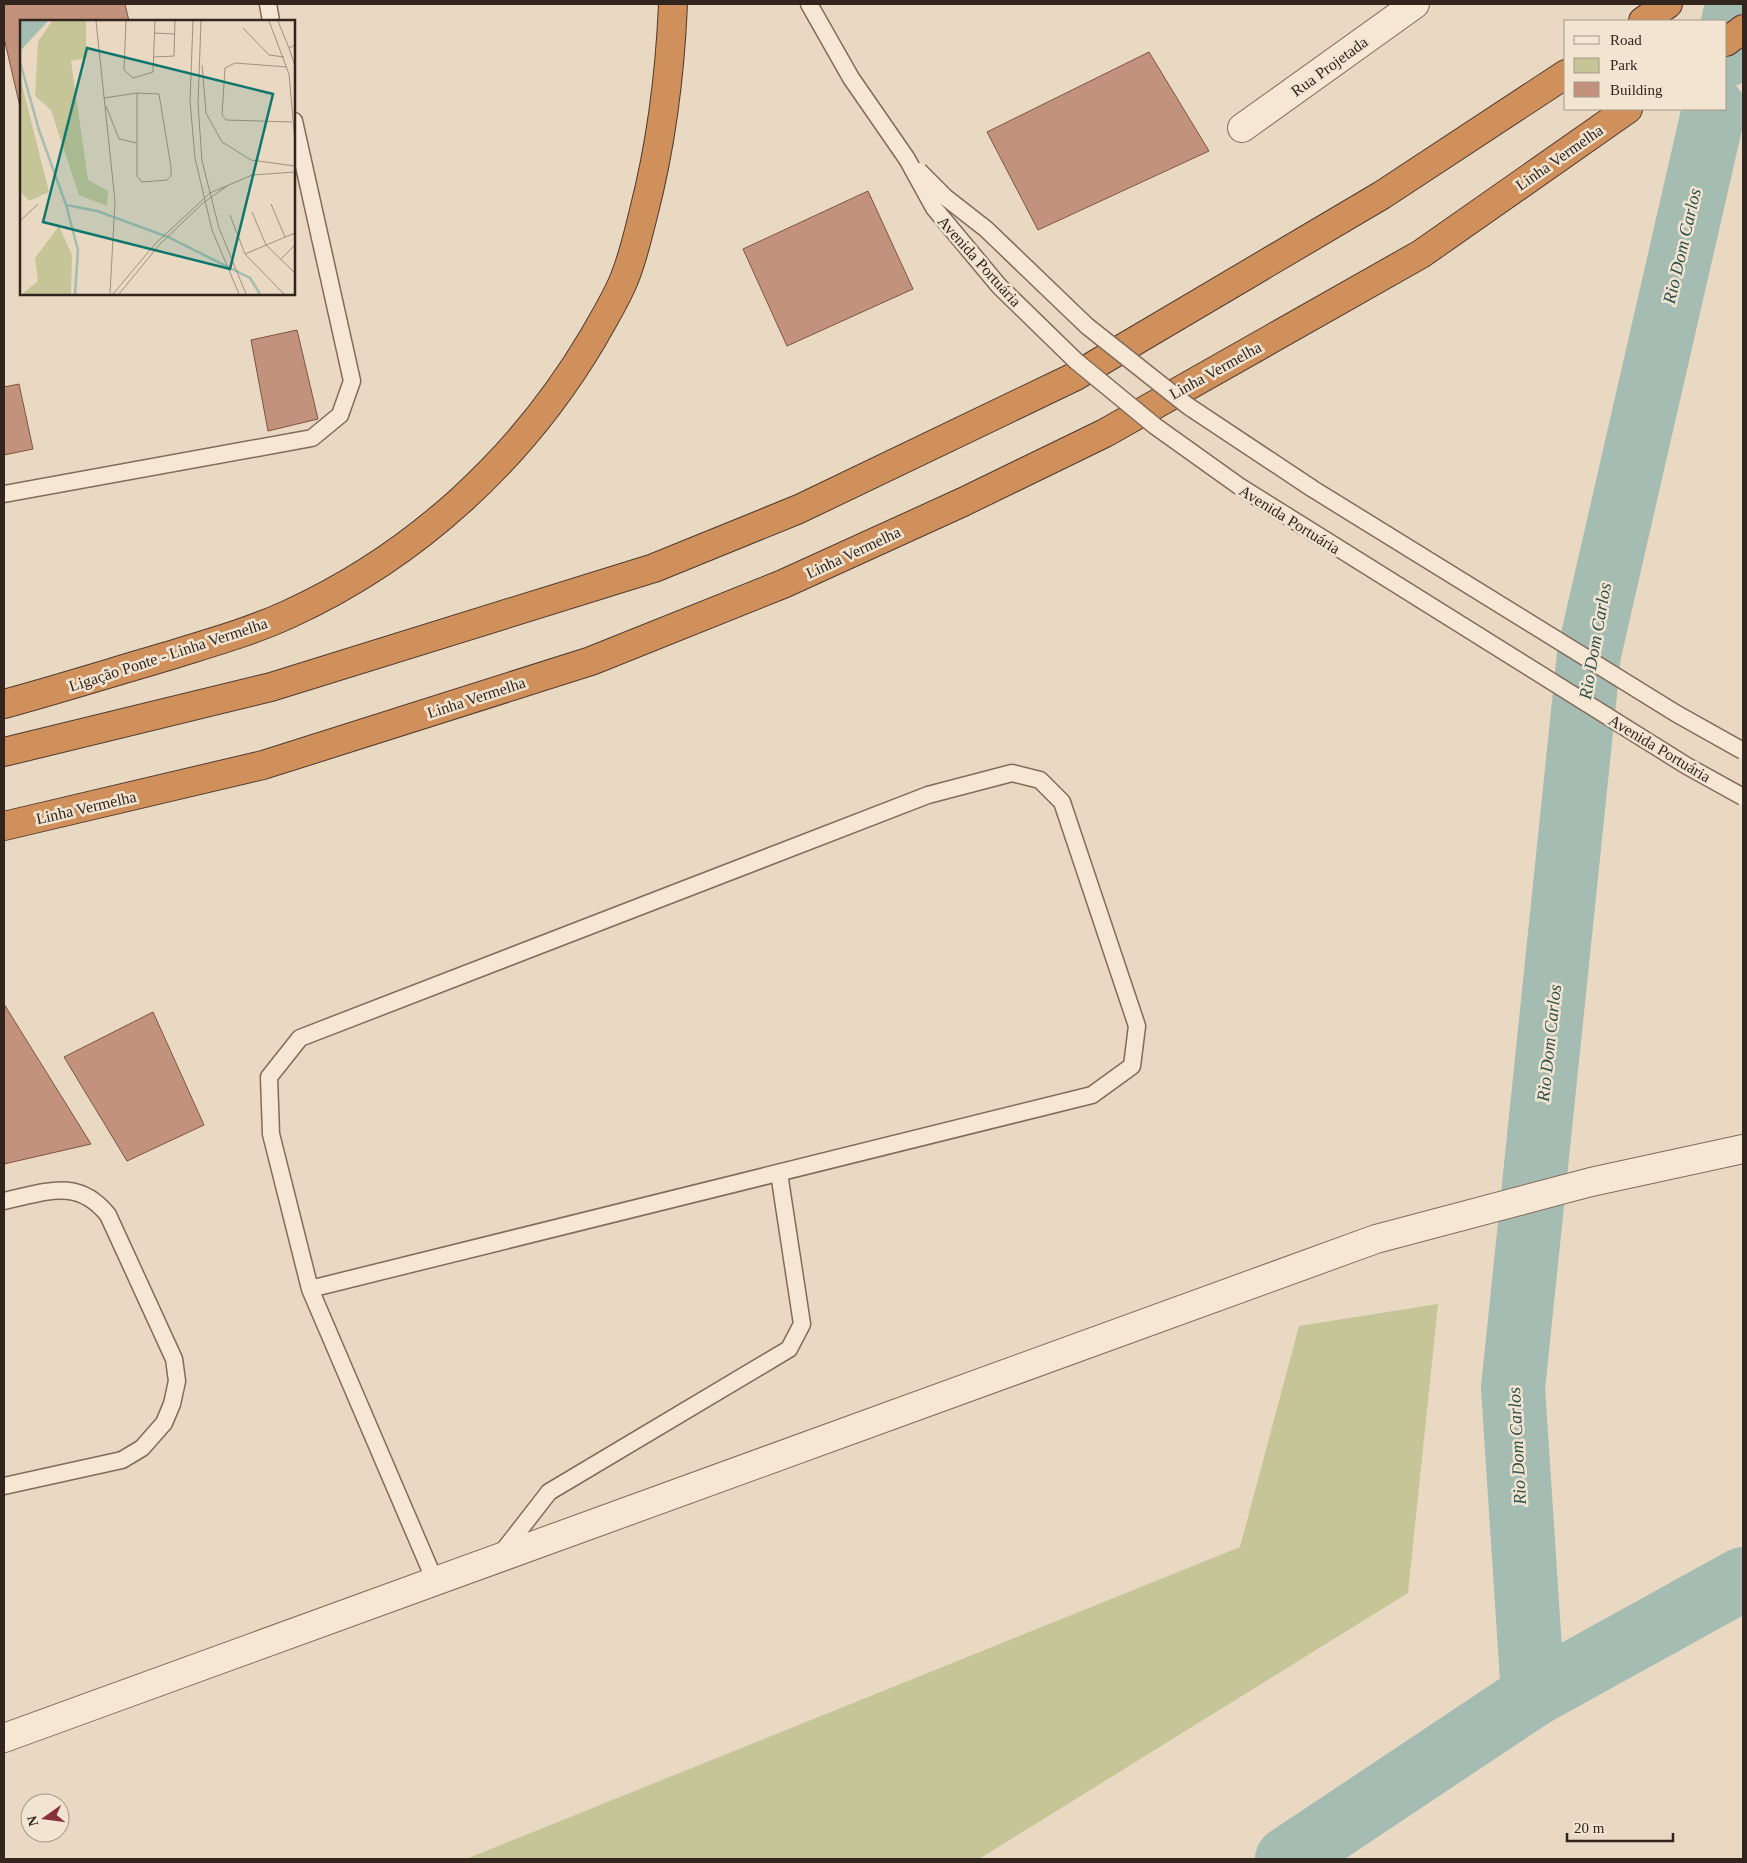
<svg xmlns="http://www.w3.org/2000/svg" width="1747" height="1863" viewBox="0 0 1747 1863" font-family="Georgia,serif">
<rect width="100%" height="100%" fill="#e9d9c2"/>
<!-- green -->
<path fill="#c5c597" d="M1438,1304L1408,1593L979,1859H466L1240,1547L1299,1326Z"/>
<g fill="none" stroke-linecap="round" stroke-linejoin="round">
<!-- river -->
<g stroke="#a4bcb2" stroke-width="64">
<path d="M1726,55L1737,4"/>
<path d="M1533,1695L1743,1579"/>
<path d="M1287,1859L1533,1695L1513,1388L1589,654L1714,109"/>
</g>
</g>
<!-- building -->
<g fill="#c3927c" stroke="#7d5444">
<path d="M4,4H125L129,21H21V111L4,38Z"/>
<path d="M1149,52L1209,151L1038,230L987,132Z"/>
<path d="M868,191L913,289L787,346L743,249Z"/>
<path d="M297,330L318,419L268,431L251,340Z"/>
<path d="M19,384L33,449L4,455V387Z"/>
<path d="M4,1004L91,1144L4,1164Z"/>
<path d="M153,1012L204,1125L127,1161L64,1057Z"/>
</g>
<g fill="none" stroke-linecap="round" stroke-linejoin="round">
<defs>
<g id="service">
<path d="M268,4L271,21"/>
<path d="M809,4L851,78L907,159"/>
<path d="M4,494L312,438L340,415L352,381L294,121"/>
<path d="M4,1201C46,1192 78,1177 108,1215L174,1359L177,1381L172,1404L164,1423L142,1448L122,1460L4,1486"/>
<path d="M310,1289L1092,1095L1132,1066L1137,1026L1062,802L1040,780L1012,773L928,795L300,1038L269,1077L271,1134L310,1289L435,1581"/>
<path d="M500,1555L549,1492L789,1349L802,1324L779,1173"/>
</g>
<g id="minor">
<path d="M1242,128L1415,4"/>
<path d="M4,1738L1376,1239L1591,1182L1743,1149"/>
</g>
<g id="motorway">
<path d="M1643,21L1668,4"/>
<path d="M1726,42L1743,29"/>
<path d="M4,704C59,689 113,672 168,656C209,643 250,632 289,614C416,556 522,458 593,338C604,318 617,298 625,277C633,257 638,235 643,215C661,146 670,75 673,4"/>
<path d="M4,752L271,687L654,568L799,509L1074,377L1382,195L1566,74"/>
<path d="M4,826L263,765L591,661L783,584L963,502L1105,433L1421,254L1628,109"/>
</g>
</defs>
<!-- service casing -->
<use href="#service" stroke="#816b5b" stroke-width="19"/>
<!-- minor casing -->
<use href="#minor" stroke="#816b5b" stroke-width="30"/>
<!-- motorway casing -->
<use href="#motorway" stroke="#4f3a2f" stroke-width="30"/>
<!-- service -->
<use href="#service" stroke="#f5e7d4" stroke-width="16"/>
<!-- minor -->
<use href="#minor" stroke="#f5e7d4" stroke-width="28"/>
<!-- motorway -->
<use href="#motorway" stroke="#d0905b" stroke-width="28"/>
<defs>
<g id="service-bridge">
<path d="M907,159L934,208L999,286L1076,361L1155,426L1239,486L1687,766L1743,797"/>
<path d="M919,171L945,197L986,229L1087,326L1188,406L1313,489L1677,714L1743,751"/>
</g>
</defs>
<!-- service-bridge casing -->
<use href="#service-bridge" stroke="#816b5b" stroke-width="19" stroke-linecap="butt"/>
<!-- service-bridge -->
<use href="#service-bridge" stroke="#f5e7d4" stroke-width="16"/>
</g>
<g text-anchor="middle" stroke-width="5" stroke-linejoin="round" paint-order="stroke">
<!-- street labels -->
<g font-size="16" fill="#32251e" stroke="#f1e4d1">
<text transform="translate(1329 66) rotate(-36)" y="6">Rua Projetada</text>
<text transform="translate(1559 157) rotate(-35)" y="6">Linha Vermelha</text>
<text transform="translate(980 261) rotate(48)" y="6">Avenida Portuária</text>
<text transform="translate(1215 370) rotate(-29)" y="6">Linha Vermelha</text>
<text transform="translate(1290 519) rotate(32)" y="6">Avenida Portuária</text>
<text transform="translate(853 552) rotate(-25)" y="6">Linha Vermelha</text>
<text transform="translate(168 654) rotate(-18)" y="6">Ligação Ponte - Linha Vermelha</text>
<text transform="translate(476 697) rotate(-18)" y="6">Linha Vermelha</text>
<text transform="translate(1660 748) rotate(31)" y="6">Avenida Portuária</text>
<text transform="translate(86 807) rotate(-13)" y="6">Linha Vermelha</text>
</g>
<!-- water labels -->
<g font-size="18" font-style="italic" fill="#2e504a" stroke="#f1e4d1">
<text transform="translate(1682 246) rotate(-77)" y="6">Rio Dom Carlos</text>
<text transform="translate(1595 641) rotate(-80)" y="6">Rio Dom Carlos</text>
<text transform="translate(1549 1043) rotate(-84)" y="6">Rio Dom Carlos</text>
<text transform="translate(1517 1446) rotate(-93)" y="6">Rio Dom Carlos</text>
</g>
</g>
<!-- overview -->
<g transform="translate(20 20)">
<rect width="275" height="275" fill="#e9d9c2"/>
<path d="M32,1H66V38L51,41L68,160L88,171L87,186L59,175L31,90L15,76L18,22ZM0,57L29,172L9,181L0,171ZM39,206L52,235L51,274H2L18,261L15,238Z" fill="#c5c597"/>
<path d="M0,1H28L0,31Z" fill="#a4bcb2"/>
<path fill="none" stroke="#a4bcb2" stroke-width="2.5" d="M0,42L19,110L46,185L77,191L148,217L230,258L240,274M46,185L58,230L55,274"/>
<path fill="none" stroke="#a09180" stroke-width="1" d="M76,1L95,181L90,274M106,1L104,50L113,58L133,52L135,1M173,1L170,81L175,138L192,210L219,274M181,1L178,84L182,141L199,208L226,274M249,1L269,54L275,122M258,1L269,28M223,8L249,35L264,37M134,13L155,14M275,25L269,28L275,46M133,37L154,36L155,1M182,45L186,93L202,122L231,140L275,146M267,47L215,43L205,48L202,95L206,100L272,102M84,78L117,73L139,74L151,147V156L147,160L122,162L117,156V73M86,86L99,119L117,123M251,184L265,217M232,192L246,225L275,253M210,195L225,234L264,274M0,201L18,184M225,234L275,213M261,239L275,225M93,274L135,224L190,173L232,155L275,152M99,274L140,224L183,183L207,166"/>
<path fill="#0f766e" fill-opacity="0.15" stroke="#0f766e" stroke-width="2.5" d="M67,28L253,74L210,249L23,202Z"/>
<rect width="275" height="275" fill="none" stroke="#32251e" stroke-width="2.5"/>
</g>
<!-- border -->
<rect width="1747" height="1863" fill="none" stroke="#32251e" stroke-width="10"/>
<!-- legend -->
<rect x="1564" y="20" width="162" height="90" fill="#f1e4d1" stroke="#a59889"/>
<rect x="1574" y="36" width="25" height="8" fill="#f5e7d4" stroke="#a59889"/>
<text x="1610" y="45" font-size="15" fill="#32251e">Road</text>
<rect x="1574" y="58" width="25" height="15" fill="#c5c597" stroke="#a59889"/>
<text x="1610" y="70" font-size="15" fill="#32251e">Park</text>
<rect x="1574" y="82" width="25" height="15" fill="#c3927c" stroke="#a59889"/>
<text x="1610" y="95" font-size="15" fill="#32251e">Building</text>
<!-- north arrow -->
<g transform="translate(45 1818) rotate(256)"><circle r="24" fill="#f1e4d1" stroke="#a59889"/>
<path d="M0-4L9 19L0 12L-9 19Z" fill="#89323c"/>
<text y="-8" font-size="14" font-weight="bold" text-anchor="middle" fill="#32251e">N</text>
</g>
<!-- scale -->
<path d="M1567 1833v8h106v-8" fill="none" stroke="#32251e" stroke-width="2.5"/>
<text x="1574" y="1833" font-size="15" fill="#32251e" stroke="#f1e4d1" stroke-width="4" paint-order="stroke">20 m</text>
</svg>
